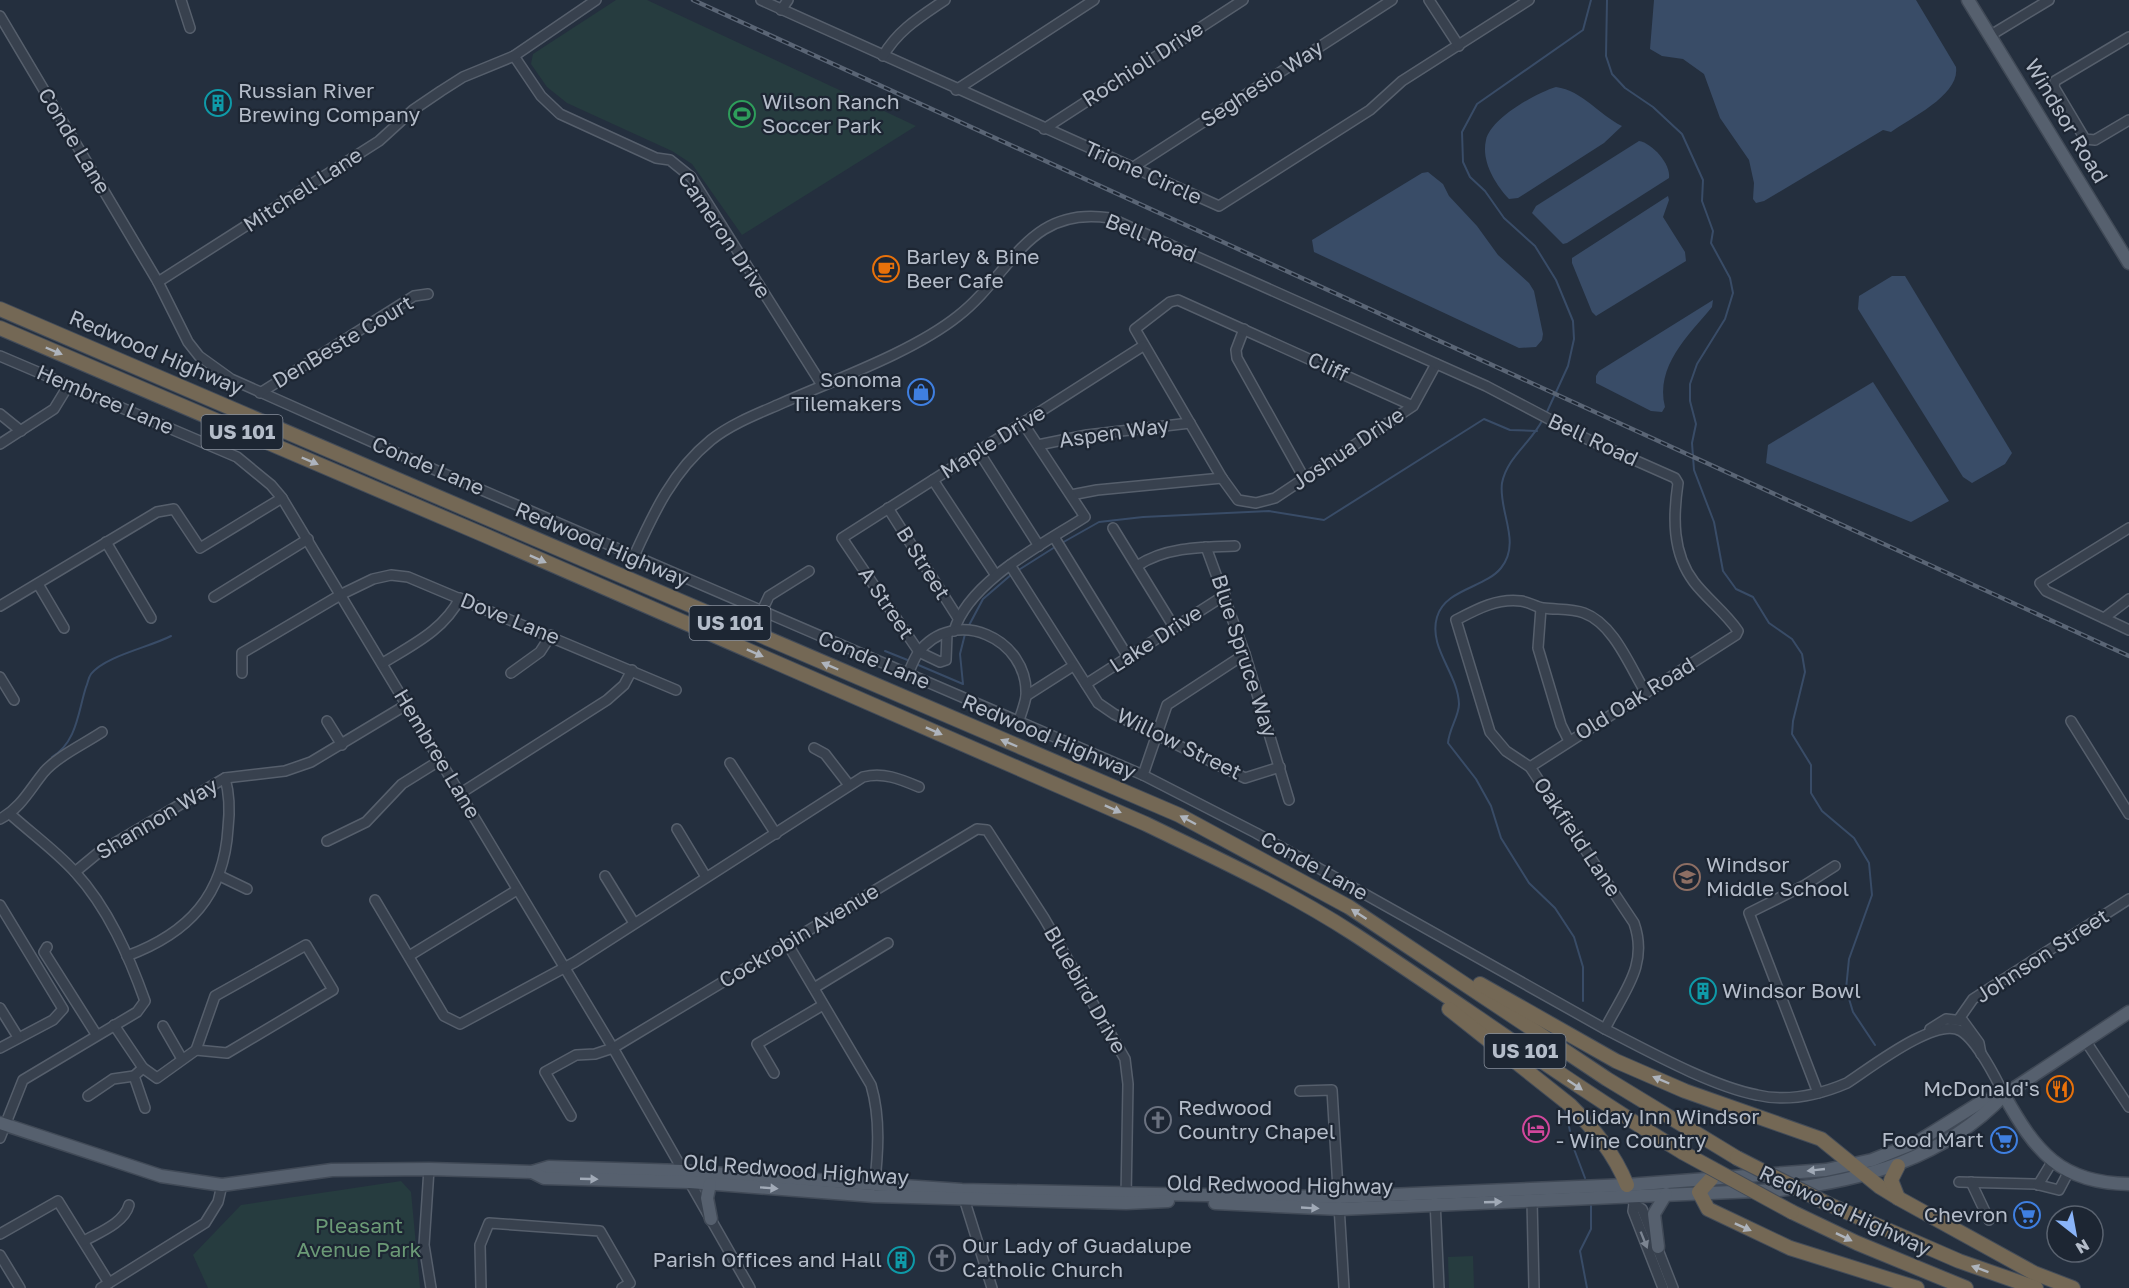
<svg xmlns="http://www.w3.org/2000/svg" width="2129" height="1288" viewBox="0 0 2129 1288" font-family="'Golos Text',sans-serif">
<rect width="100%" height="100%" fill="#242f3e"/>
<!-- green -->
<g fill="#263c3f">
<path d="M616,0H647L916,126L742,235L692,164L672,151L567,103L547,87L531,64L533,54Z"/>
<path d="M401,1181L411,1192L420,1288H208L193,1255L241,1205Z"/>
<path d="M1473,1256L1474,1288H1449L1448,1257Z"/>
</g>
<!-- water -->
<g fill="#394c67">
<path d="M1654,0H1916L1956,67C1960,95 1912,117 1891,132L1883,130L1764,201L1756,203L1753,199L1754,183L1749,160L1720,118L1704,74L1683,59L1662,56L1650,49Z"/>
<path d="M1556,87C1583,91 1598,114 1622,126L1604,143L1518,198L1509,199C1495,184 1481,161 1486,140C1491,118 1536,93 1556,87Z"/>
<path d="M1639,141C1652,143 1671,164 1669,178L1567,243L1563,244L1532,213L1536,206Z"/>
<path d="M1428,172L1443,184L1449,196L1477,226L1498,255L1529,283L1534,291L1543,334L1542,340L1536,347L1519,348L1314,252L1312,240L1422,173Z"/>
<path d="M1668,196L1669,200L1663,217L1685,252L1686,261L1596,316L1592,312L1572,263V258Z"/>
<path d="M1892,276H1905L2012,453L2005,464L1972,483L1963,477L1858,309L1859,296Z"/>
<path d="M1713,300L1712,307C1688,336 1655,366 1665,407L1662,412L1651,411L1596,383V376L1599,371Z"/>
<path d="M1873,382L1949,501L1911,522L1766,463L1768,445Z"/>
</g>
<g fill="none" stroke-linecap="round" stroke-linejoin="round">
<!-- stream -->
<g stroke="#394c67" stroke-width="2">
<path d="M1607,0L1606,56L1612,74L1625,88L1653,107L1682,134L1703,180L1702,201L1713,231L1711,243L1730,278L1733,293L1725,319L1697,364L1690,384V401L1696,424L1692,443L1694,470L1714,522L1723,571L1736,589L1753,597L1769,623L1792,639L1802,654L1805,672L1793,721L1792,734L1811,765V793L1822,811L1854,838L1869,863L1872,895L1849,959L1846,989L1853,1012L1875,1045"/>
<path d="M1546,414L1568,366L1574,339L1573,321L1556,280L1535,246L1504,218L1485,191L1470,177L1463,162L1462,132L1477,104L1583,30L1591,0"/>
<path d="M1543,419C1532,442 1507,457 1502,483C1498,511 1522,542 1501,568C1485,588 1445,589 1437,617C1428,648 1458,673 1459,704C1459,716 1449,729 1448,743L1476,779L1491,806L1501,838L1529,883L1555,908L1574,937L1583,967V1001"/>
<path d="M1060,544L1099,522L1143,517L1269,511L1324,520L1484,419L1510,430L1537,431"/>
<path d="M1017,571L1055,547"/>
<path d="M967,629L983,599L1012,574"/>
<path d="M885,651L910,661"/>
<path d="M916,664L963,684L960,654L965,634"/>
<path d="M52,757C77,742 78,712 86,687C88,683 88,678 91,674C105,656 150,647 171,636"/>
<path d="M1565,1109L1574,1149L1585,1178"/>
<path d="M1587,1288L1580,1251L1591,1229V1206"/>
</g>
<defs>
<g id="minor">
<path d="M181,0L190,28"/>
<path d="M761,0L1219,206L1370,110L1402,81L1529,0"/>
<path d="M1429,0L1459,46"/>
<path d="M781,10L788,0"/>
<path d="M0,16L158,282L188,342L199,356L231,379L426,466L1143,775L1256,833L1605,1029C1648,1051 1711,1086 1757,1095C1787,1102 1819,1095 1847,1083C1869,1069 1936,1016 1961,1031C1977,1041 1996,1078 2004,1095"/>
<path d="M1991,35L2049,0"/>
<path d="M2129,37L2055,81L2054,87L2085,139L2095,140L2129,120"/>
<path d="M514,56L541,96L560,114L656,158L670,160L691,177L822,385"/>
<path d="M883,56C898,30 920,17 945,0"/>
<path d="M956,90L1094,0"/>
<path d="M1044,129L1243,0"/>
<path d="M1132,168L1392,0"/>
<path d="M158,282L379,141L413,110L441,91L463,77L514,56L596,0"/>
<path d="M1244,329L1236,350L1237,358L1304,478"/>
<path d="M0,356L237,457L271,485L282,498L613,1048L750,1288"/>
<path d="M260,393L414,296L428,294"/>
<path d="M1413,406L1178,300L1170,302L1135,329L1222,478L1238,500L1256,503L1275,498L1413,406L1436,364"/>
<path d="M0,414L21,431"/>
<path d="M0,444L54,409L68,386"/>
<path d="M1038,445L1087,435L1190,423"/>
<path d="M979,452L1039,546"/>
<path d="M933,480L995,574"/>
<path d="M1071,495L1097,490L1222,478"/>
<path d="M888,508L958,618"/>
<path d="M1113,528L1174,627"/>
<path d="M2129,528L2040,583L2046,591L2129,630"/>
<path d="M1054,537L1128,657"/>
<path d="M106,542L151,618"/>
<path d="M1206,547L1245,654L1289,800"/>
<path d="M634,556C654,512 673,471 711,440C731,424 757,414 780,404C834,380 913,352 958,316C1012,274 1027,205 1110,218L1486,386L1587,439L1675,478L1678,483C1673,517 1672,553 1694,582C1707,599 1726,613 1738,631L1736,635L1530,767"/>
<path d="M1010,565L1098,703L1114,714L1245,778L1280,767"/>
<path d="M1137,566C1165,547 1202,547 1235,546"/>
<path d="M38,584L64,628"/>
<path d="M214,597L308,539"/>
<path d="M0,606L157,512L174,509L200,548L282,498"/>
<path d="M1541,608L1538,648L1561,725L1569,741"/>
<path d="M762,611L769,596L809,571"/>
<path d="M2104,618L2129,599"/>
<path d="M954,631C969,581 1043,544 1085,517L1023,423"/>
<path d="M947,634L946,660L940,662L919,652L842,538L1143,346"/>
<path d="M383,663C412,645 444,630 460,598"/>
<path d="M242,673V653L342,594L373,579L391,575L408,577L676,690"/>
<path d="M511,673L540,652L551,635"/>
<path d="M908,674C911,667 914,659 918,653C954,605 1029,638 1026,696C1025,704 1021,714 1018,723"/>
<path d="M0,677L14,700"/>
<path d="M1086,684L1225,595"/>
<path d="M1026,696L1073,666"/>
<path d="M327,721L342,745"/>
<path d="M2071,721L2129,814"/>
<path d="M814,748L825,754L849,785"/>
<path d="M730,763L776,834"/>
<path d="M1143,775L1167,705L1245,654"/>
<path d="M461,793L607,700L624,685L632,670"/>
<path d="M0,819C21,808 30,789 44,772C58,756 84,744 102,732"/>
<path d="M677,829L706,877"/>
<path d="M327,841L366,822L402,784L439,761"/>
<path d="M75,872L98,853L225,778L285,771L311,762L406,705"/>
<path d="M220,876L247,889"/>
<path d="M605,876L634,923"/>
<path d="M375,900L444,1016L460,1024L575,962L863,777C884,772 900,779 919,787"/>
<path d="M0,905L63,1009L53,1020L0,1048"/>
<path d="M787,943L871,1085C881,1119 878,1155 874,1190"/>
<path d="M306,945L333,990L227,1053L196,1050L215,996Z"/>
<path d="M47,947L44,952L96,1034"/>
<path d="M127,956C189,933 224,895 228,828C230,811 230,796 225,778"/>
<path d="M409,956L517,890"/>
<path d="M814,988L888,943"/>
<path d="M0,1008L18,1037"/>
<path d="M1959,1019L1973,999L2129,899"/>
<path d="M114,1025L143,1068"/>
<path d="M163,1026L182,1059"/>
<path d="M1605,1029C1623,992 1649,966 1634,923L1530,767L1506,751L1490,732L1456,620C1477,609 1497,598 1521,601C1529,602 1536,607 1543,608C1557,610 1571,608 1584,613C1614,624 1630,667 1646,693"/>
<path d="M1930,1029L1946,1019L1963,1021L1979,1043L1981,1054"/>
<path d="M2085,1040L2129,1107"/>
<path d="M774,1073L757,1044L823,1005"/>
<path d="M134,1076L145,1108"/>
<path d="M1300,1091L1332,1090L1344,1288"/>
<path d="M1818,1093L1749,913L1805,885L1835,866"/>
<path d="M88,1096L113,1079L134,1076L143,1068L157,1078L196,1050"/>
<path d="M571,1116L545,1072L576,1055L595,1054L613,1048L977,829L987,830L1044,918L1125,1059L1128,1084L1126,1198"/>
<path d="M0,1138L23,1080L137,1012L145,1001C129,956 108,908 75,872C56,851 31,833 10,814"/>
<path d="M429,1169L424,1245L431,1288"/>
<path d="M1959,1182L2035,1184L2059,1190L2068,1173"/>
<path d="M1971,1182L1989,1220"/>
<path d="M2038,1185L2052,1162"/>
<path d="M962,1192L992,1288"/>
<path d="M1631,1195L1634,1204L1633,1211L1663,1288"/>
<path d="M1435,1200L1439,1288"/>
<path d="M1532,1200L1534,1288"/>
<path d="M1634,1204L1642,1209L1673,1288"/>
<path d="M0,1234L58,1201L109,1283"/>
<path d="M84,1241C100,1232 124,1223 129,1205"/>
<path d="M0,1255L20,1288"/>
<path d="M101,1288L205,1223L218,1202L222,1185"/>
<path d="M481,1288L480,1245L489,1223L600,1231L630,1283L622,1288"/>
</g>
<g id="major">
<path d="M1968,0L2129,263"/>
<path d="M2004,1095C2036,1152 2060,1183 2129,1184"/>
<path d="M0,1123L161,1176L222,1185L332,1170L429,1169L532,1172L549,1167L683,1171L962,1190L1251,1196L1340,1197L1627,1185L1826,1170L1872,1160L1917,1142L1981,1102L2004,1095"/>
<path d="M532,1172L544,1178L690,1182L874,1196L1126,1203L1168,1201"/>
<path d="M710,1184L707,1198L711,1219"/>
<path d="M1215,1203L1340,1209L1779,1190C1863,1181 1944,1158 2004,1095L2129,1012"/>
<path d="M1658,1247L1654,1214L1666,1194"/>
</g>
<g id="highway">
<path d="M0,309L1179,815L1349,907L1607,1079L1737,1158"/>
<path d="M0,328L484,535L1146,824C1216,858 1288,891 1354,934C1464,1006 1570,1084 1682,1152"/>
<path d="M1480,984L1616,1061L1685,1091L1821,1139L1880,1187L1898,1198L2034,1273L2073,1288"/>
<path d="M1449,1009L1570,1105C1594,1129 1614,1153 1627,1185"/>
<path d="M1898,1166L1891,1180L1898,1198"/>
<path d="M1711,1179L1699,1192L1708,1209L1790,1248L1917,1288"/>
<path d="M1828,1204L1959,1261L2036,1288"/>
<path d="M1792,1212L1857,1243L1966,1288"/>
</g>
</defs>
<!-- minor casing -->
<use href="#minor" stroke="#565f6c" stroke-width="12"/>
<!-- major casing -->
<use href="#major" stroke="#414a57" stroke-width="15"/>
<!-- highway casing -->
<use href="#highway" stroke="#434c59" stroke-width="16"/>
<!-- minor -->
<use href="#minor" stroke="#38414e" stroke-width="9"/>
<!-- major -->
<use href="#major" stroke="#56606e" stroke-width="12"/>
<!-- highway -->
<use href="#highway" stroke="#746855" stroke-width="14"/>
<defs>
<path id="rail" d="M693,0L2129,656"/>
</defs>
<!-- rail casing -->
<use href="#rail" stroke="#5a6575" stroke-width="4.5"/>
<!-- rail -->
<use href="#rail" stroke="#1d2633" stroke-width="2" stroke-dasharray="7" stroke-linecap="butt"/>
<defs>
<g id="highway-bridge">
<path d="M1682,1152L1792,1212"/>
<path d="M1737,1158L1828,1204"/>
</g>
</defs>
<!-- highway-bridge casing -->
<use href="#highway-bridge" stroke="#434c59" stroke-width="16" stroke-linecap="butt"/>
<!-- highway-bridge -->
<use href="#highway-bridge" stroke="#746855" stroke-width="14"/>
</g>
<!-- one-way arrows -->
<defs><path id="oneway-solid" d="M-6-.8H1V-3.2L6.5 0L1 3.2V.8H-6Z" transform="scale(1.5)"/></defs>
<g fill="#aeb4bd">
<use href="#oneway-solid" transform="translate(54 351) rotate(23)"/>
<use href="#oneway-solid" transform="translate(310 461) rotate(23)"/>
<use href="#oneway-solid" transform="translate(538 559) rotate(24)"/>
<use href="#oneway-solid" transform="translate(755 653) rotate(24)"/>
<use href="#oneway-solid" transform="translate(830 666) rotate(-157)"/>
<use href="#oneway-solid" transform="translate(934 731) rotate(24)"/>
<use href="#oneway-solid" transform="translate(1009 743) rotate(-157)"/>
<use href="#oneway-solid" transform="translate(1113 809) rotate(24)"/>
<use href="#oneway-solid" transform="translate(1188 820) rotate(-152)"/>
<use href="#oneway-solid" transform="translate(1359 914) rotate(-147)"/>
<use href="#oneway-solid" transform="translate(1661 1080) rotate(-157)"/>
<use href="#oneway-solid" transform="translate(1575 1085) rotate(34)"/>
<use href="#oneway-solid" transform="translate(1743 1227) rotate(24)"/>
<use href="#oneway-solid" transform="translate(1844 1237) rotate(26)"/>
<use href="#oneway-solid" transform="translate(1980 1269) rotate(-160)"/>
</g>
<g fill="#a1aab7">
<use href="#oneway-solid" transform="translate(1816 1170) rotate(174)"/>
<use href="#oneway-solid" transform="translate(589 1179) rotate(2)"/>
<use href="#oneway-solid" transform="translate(769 1188) rotate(4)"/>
<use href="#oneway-solid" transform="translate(1493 1202) rotate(-2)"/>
<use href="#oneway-solid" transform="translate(1310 1208) rotate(3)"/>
</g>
<use fill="#7c8592" href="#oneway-solid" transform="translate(1644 1240) rotate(68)"/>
<!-- icons -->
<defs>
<symbol id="building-ring" viewBox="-11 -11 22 22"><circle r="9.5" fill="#1d2633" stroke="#0f9aa8" stroke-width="1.5"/><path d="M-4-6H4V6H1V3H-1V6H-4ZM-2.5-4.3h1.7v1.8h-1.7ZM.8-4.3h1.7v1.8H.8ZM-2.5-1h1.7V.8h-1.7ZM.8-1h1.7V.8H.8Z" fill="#0f9aa8"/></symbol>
<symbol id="stadium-ring" viewBox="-11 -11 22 22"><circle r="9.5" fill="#1d2633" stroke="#2e9e5b" stroke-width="1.5"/><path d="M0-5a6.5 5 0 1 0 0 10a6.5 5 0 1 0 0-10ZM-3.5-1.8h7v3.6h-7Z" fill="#2e9e5b"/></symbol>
<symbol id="cafe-ring" viewBox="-11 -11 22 22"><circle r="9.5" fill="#1d2633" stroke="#e8710a" stroke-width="1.5"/><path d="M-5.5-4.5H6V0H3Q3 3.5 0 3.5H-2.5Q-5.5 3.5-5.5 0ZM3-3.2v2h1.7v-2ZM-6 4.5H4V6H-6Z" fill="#e8710a"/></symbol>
<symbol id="shop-ring" viewBox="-11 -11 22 22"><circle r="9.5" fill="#1d2633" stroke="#3f7fe0" stroke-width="1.5"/><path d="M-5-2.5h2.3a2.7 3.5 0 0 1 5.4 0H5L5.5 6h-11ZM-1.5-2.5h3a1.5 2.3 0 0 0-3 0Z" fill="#3f7fe0"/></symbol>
<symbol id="school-ring" viewBox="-11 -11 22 22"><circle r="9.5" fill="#1d2633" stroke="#8d6e63" stroke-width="1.5"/><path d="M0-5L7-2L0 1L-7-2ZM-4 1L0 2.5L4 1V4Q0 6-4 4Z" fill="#8d6e63"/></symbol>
<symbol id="restaurant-ring" viewBox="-11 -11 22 22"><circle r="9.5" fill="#1d2633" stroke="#e8710a" stroke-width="1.5"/><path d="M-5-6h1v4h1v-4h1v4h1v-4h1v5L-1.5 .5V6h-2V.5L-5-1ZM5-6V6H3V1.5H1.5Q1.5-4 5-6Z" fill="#e8710a"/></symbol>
<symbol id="church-ring" viewBox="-11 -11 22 22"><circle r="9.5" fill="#1d2633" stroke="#6b7280" stroke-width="1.5"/><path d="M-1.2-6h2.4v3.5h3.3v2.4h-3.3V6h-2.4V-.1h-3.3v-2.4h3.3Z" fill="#6b7280"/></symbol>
<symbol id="hotel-ring" viewBox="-11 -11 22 22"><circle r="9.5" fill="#1d2633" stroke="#d1479c" stroke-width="1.5"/><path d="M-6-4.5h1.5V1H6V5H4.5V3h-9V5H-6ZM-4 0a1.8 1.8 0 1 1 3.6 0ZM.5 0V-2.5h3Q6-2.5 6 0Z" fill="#d1479c"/></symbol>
<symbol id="supermarket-ring" viewBox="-11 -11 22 22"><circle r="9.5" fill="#1d2633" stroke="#3f7fe0" stroke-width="1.5"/><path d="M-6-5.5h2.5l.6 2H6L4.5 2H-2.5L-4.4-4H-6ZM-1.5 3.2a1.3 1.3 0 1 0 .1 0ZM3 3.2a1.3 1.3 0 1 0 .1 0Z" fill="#3f7fe0"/></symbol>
</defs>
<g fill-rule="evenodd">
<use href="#building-ring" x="203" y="88" width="30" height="30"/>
<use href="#stadium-ring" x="727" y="99" width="30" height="30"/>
<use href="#cafe-ring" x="871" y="254" width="30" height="30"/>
<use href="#shop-ring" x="906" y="377" width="30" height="30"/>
<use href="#school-ring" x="1672" y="862" width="30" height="30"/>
<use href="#building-ring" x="1688" y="976" width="30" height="30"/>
<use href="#restaurant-ring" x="2045" y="1074" width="30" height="30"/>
<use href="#church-ring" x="1143" y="1105" width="30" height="30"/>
<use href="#hotel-ring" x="1521" y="1114" width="30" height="30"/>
<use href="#supermarket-ring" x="1989" y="1125" width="30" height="30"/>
<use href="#supermarket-ring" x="2012" y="1200" width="30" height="30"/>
<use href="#church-ring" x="927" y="1243" width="30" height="30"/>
<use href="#building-ring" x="886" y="1245" width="30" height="30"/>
</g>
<g text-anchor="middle" stroke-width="4.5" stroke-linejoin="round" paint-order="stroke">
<!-- shield labels -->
<g fill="#1d2633" stroke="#878f9c" stroke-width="1.5">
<rect x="201.5" y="415" width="81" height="34" rx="4.5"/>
<rect x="689.5" y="606" width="81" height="34" rx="4.5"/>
<rect x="1484.5" y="1034" width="81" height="34" rx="4.5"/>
</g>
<g font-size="20" font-weight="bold" fill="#b4bcc9">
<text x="242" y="439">US 101</text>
<text x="730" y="630">US 101</text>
<text x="1525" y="1058">US 101</text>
</g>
<!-- street labels -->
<g font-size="21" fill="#b4bcc9" stroke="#1d2633">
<text transform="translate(1143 64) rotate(-33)" y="7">Rochioli Drive</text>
<text transform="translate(1262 84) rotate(-33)" y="7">Seghesio Way</text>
<text transform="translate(2066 121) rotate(59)" y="7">Windsor Road</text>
<text transform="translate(74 141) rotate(59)" y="7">Conde Lane</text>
<text transform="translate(1143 173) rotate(24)" y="7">Trione Circle</text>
<text transform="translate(303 190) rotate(-33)" y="7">Mitchell Lane</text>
<text transform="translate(724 235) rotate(56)" y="7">Cameron Drive</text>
<text transform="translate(1151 238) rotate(22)" y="7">Bell Road</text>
<text transform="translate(343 342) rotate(-31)" y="7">DenBeste Court</text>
<text transform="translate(156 353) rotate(23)" y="7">Redwood Highway</text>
<text transform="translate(1328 367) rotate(25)" y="7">Cliff</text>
<text transform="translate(105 400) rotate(23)" y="7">Hembree Lane</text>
<text transform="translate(1114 433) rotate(-8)" y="7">Aspen Way</text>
<text transform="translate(1593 440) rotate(25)" y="7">Bell Road</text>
<text transform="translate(993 442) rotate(-32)" y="7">Maple Drive</text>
<text transform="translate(1348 449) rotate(-34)" y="7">Joshua Drive</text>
<text transform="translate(428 466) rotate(23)" y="7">Conde Lane</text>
<text transform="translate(602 545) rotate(23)" y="7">Redwood Highway</text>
<text transform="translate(923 563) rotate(58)" y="7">B Street</text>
<text transform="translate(886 603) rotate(56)" y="7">A Street</text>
<text transform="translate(510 619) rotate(22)" y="7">Dove Lane</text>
<text transform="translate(1156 639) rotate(-33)" y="7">Lake Drive</text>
<text transform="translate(1244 656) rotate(72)" y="7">Blue Spruce Way</text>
<text transform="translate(874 660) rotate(23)" y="7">Conde Lane</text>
<text transform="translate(1635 699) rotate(-32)" y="7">Old Oak Road</text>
<text transform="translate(1049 737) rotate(23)" y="7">Redwood Highway</text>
<text transform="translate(1179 744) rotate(26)" y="7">Willow Street</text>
<text transform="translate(437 754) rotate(59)" y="7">Hembree Lane</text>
<text transform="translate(157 819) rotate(-31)" y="7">Shannon Way</text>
<text transform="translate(1577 837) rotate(56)" y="7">Oakfield Lane</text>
<text transform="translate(1314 866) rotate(29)" y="7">Conde Lane</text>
<text transform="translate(799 936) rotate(-31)" y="7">Cockrobin Avenue</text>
<text transform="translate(2042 956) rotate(-33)" y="7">Johnson Street</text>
<text transform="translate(1085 990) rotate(60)" y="7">Bluebird Drive</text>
<text transform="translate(796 1170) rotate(4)" y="7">Old Redwood Highway</text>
<text transform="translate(1280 1185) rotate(1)" y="7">Old Redwood Highway</text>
<text transform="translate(1845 1211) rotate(25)" y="7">Redwood Highway</text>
</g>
<!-- poi labels -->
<g font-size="21" fill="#b4bcc9" stroke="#1d2633" text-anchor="start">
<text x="238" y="98">Russian River<tspan x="238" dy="24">Brewing Company</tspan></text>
<text x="762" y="109">Wilson Ranch<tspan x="762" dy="24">Soccer Park</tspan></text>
<text x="906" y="264">Barley &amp; Bine<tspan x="906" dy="24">Beer Cafe</tspan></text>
<text x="902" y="387" text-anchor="end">Sonoma<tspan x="902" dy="24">Tilemakers</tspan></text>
<text x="1706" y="872">Windsor<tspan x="1706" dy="24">Middle School</tspan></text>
<text x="1722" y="998">Windsor Bowl</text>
<text x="2040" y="1096" text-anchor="end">McDonald's</text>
<text x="1178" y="1115">Redwood<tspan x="1178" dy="24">Country Chapel</tspan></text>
<text x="1556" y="1124">Holiday Inn Windsor<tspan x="1556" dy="24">- Wine Country</tspan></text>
<text x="1984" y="1147" text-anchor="end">Food Mart</text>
<text x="2008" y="1222" text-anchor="end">Chevron</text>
<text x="962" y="1253">Our Lady of Guadalupe<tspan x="962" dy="24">Catholic Church</tspan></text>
<text x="882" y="1267" text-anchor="end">Parish Offices and Hall</text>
</g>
<!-- park labels -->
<g font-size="21" fill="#6b9a76" stroke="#1d2633">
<text x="359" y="1233">Pleasant<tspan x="359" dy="24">Avenue Park</tspan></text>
</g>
</g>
<!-- north arrow -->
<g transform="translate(2075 1234) rotate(149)"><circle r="28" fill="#1d2633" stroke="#59626f" stroke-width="1.5"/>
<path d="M0-4.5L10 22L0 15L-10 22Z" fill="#8ab4f8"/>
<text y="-9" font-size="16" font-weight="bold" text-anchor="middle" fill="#b4bcc9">N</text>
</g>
</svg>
